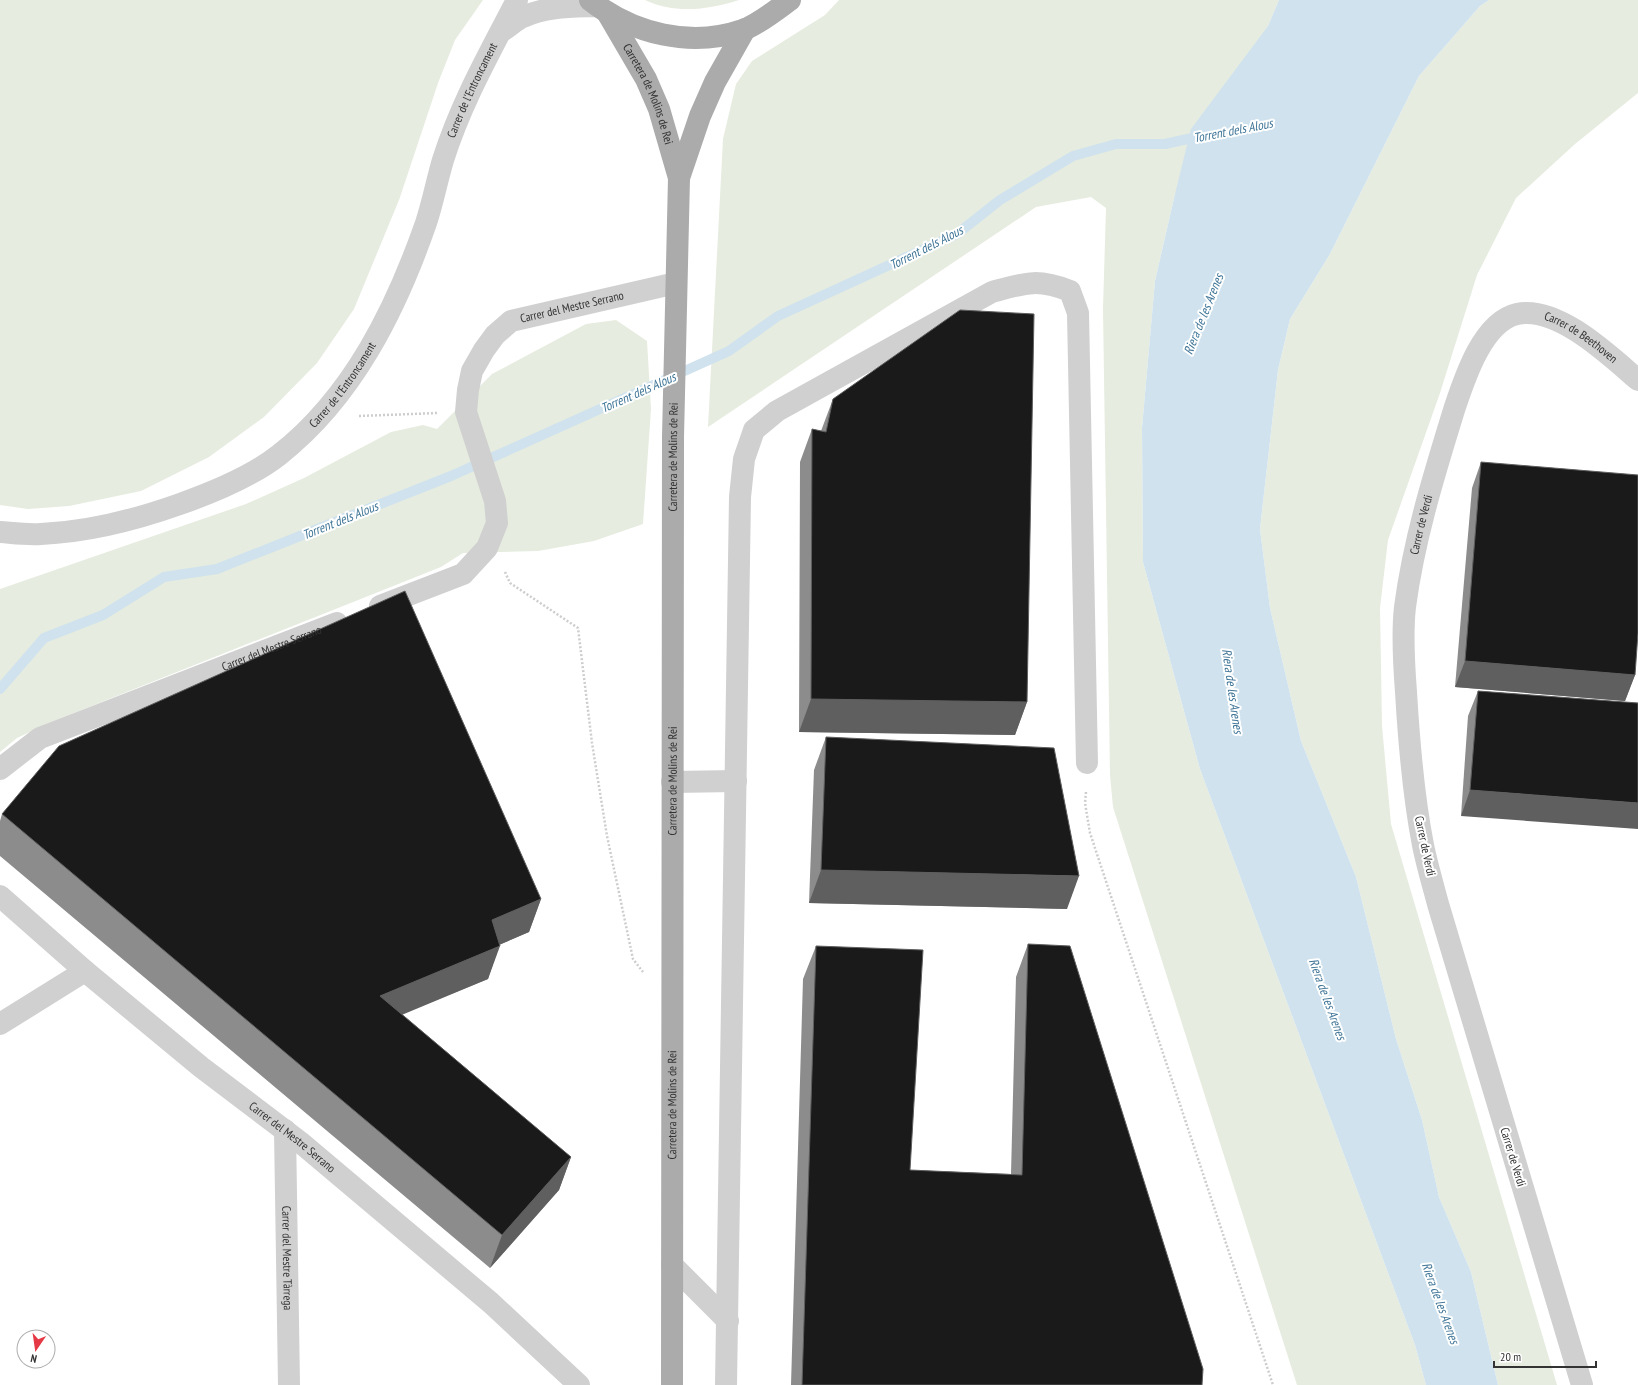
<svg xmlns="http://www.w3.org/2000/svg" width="1638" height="1385" viewBox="0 0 1638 1385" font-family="'PT Sans Narrow',sans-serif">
<rect width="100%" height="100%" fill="#fff"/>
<!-- green -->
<g fill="#e6ecdf">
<path d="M0,0H483L455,40L438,83L399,200L354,309L317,363L264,417L209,457L141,491L69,506L28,509L0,505Z"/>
<path d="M645,0H739C708,10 675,14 645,0Z"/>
<path d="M839,0H1279L1268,26L1175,194L1155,281L1142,428L1143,562L1200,769L1415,1345L1426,1385H1297L1113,807L1110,775L1103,309L1106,208L1091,197L1036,207L708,427L723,139L736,84L752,61L825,15Z"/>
<path d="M1489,0H1638V93L1575,144L1516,198L1477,275L1440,393L1388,540L1380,608L1382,726L1391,824L1557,1385H1498L1471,1272L1439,1197L1422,1120L1396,1039L1356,877L1301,741L1270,608L1260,529L1278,370L1290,319L1330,254L1419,76L1480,6Z"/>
<path d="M616,320L647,341L651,409L643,524L594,541L538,551L463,553L441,567L49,723L17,738L0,752V589L246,504L304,478L391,432L423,425L437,429L492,374L586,324Z"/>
</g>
<!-- water -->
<path fill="#cfe2ee" d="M1279,0H1489L1480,6L1419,76L1330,254L1290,319L1278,370L1260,529L1270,608L1301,741L1356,877L1396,1039L1422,1120L1439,1197L1471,1272L1498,1385H1426L1415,1345L1200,769L1143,562L1142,428L1155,281L1175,194L1191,129L1268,26Z"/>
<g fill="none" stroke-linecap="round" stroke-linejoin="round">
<!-- stream -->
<path stroke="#cfe2ee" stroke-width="10" d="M0,689L44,638L103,615L164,577L217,569L345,518L451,476L729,351L778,316L957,234L1000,200L1073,156L1116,144H1165L1201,136"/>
<!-- path -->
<g stroke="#cdcdcd" stroke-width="2.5" stroke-dasharray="2 2" stroke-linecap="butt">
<path d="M359,416L438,413"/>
<path d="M505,572L510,583L578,628L592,743L607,836L633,959L643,972"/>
<path d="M1086,792L1085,803L1090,833L1273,1385"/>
</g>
<!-- minor -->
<g stroke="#d0d0d0" stroke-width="22">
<path d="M502,31C509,27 516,20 523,17C547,6 573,7 598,6"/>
<path id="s1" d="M0,532C13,533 27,535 41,534C90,532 135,520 180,504C214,492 251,477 279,455C353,397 396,309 426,223C433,202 437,180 443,160C461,103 490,52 517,0"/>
<path id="s2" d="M380,606L463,574L487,548L497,523L495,501L466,412L468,390L472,371L484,350L495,335L511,321L676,283"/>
<path id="s3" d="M0,769L40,738L337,623"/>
<path d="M672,782L736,781"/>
<path id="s4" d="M0,896L85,971L201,1067L300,1142L491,1303L579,1385"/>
<path d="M0,1024L85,971"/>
<path id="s5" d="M285,1130L289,1385"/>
<path d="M672,1265L728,1321"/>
<path d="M726,1385L740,497L744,459L754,430L777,411L992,292C1025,283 1037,278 1070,291L1078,313L1087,763"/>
<path id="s6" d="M1582,1385L1438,904C1433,885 1427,865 1423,845C1413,794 1409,743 1406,692C1404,666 1402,633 1405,607C1414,539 1434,475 1454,410C1464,380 1482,322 1517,314C1557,305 1609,355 1638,380"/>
</g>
<!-- major -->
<g stroke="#ababab" stroke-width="22">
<path d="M590,0C633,34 691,48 743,30C759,24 776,10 790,0"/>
<path id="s7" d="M608,14L646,79L659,109L679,178"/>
<path id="s8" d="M672,1385L673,437L679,178L700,116L715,82L745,29"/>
</g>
</g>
<!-- wall -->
<g fill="#8c8c8c">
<path d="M833,399L1027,702L1015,735L799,732L800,462L812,429L821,431Z"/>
<path d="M1481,462L1635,675L1625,701L1455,687L1472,488Z"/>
<path d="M1478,691L1638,703L1461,816L1468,716Z"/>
<path d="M826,737L1067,909L809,903L814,770Z"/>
<path d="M2,814L541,899L529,932L499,945L488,979L402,1014L571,1157L559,1190L490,1268L0,856V821Z"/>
<path d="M1028,944L1202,1385H791L803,979L816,946L910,1170L1011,1174L1016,977Z"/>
</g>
<!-- shaded-wall -->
<g fill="#5f5f5f">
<path d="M1465,661L1635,675L1625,701L1455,687Z"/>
<path d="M811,699L1027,702L1015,735L799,732Z"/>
<path d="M1470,790L1638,803V829L1461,816Z"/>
<path d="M821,870L1079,876L1067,909L809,903Z"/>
<path d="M541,899L529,932L480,953L492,920Z"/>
<path d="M500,946L488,979L368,1029L380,996Z"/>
<path d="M571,1157L559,1190L490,1268L502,1235Z"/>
</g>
<!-- building -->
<g fill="#1a1a1a" stroke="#5f5f5f">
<path d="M960,310L1034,314L1027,702L811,699L812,429L826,432L833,399Z"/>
<path d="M1481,462L1638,475V633L1635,675L1465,661Z"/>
<path d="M405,591L541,899L492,920L500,946L380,996L571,1157L502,1235L2,814L59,746Z"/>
<path d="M1478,691L1638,703V803L1470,790Z"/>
<path d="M826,737L1054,748L1079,876L821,870Z"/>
<path d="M1028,944L1070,946L1203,1369L1202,1385H802L816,946L923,950L910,1170L1022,1175Z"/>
</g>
<g text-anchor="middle" stroke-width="4" stroke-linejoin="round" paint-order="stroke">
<!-- street labels -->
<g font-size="12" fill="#333" stroke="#fff">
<text dy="4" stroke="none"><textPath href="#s1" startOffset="714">Carrer de l'Entroncament</textPath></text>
<text dy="4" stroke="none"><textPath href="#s7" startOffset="90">Carretera de Molins de Rei</textPath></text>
<text dy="4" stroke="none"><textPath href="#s2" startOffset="435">Carrer del Mestre Serrano</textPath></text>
<text dy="4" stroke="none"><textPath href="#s6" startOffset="1195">Carrer de Beethoven</textPath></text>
<text dy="4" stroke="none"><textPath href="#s1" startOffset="390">Carrer de l'Entroncament</textPath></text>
<text dy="4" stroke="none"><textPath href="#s8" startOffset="928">Carretera de Molins de Rei</textPath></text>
<text dy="4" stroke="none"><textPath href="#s6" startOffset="886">Carrer de Verdi</textPath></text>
<text dy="4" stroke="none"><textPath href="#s3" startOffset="299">Carrer del Mestre Serrano</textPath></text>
<text dy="4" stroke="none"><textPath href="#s8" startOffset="604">Carretera de Molins de Rei</textPath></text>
<text transform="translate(1425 846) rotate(78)" y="4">Carrer de Verdi</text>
<text dy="4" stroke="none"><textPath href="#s8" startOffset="280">Carretera de Molins de Rei</textPath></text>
<text dy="4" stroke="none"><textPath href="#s4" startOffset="379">Carrer del Mestre Serrano</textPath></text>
<text transform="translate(1513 1157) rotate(73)" y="4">Carrer de Verdi</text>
<text dy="4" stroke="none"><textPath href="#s5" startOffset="128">Carrer del Mestre Tàrrega</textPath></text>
</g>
<!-- water labels -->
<g font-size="13" font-style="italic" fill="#3f7597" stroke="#fff">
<text transform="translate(1233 130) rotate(-11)" y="5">Torrent dels Alous</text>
<text transform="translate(926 247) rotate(-27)" y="5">Torrent dels Alous</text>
<text transform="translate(1203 314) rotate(-68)" y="5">Riera de les Arenes</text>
<text transform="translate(638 392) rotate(-24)" y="5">Torrent dels Alous</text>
<text transform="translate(340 520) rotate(-22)" y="5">Torrent dels Alous</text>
<text transform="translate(1233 691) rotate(82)" y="5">Riera de les Arenes</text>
<text transform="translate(1328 999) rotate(70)" y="5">Riera de les Arenes</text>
<text transform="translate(1441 1303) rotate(70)" y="5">Riera de les Arenes</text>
</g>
</g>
<!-- north arrow -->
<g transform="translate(36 1349) rotate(193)"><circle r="19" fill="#ffffff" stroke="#adadad"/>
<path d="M0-3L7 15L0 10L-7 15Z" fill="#e63946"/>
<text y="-6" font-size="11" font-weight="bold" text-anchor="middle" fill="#333333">N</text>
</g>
<!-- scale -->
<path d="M1494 1361v6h102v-6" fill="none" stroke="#333333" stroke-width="2"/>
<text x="1500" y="1361" font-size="12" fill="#333333" stroke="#ffffff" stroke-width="3" paint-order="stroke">20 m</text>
</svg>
